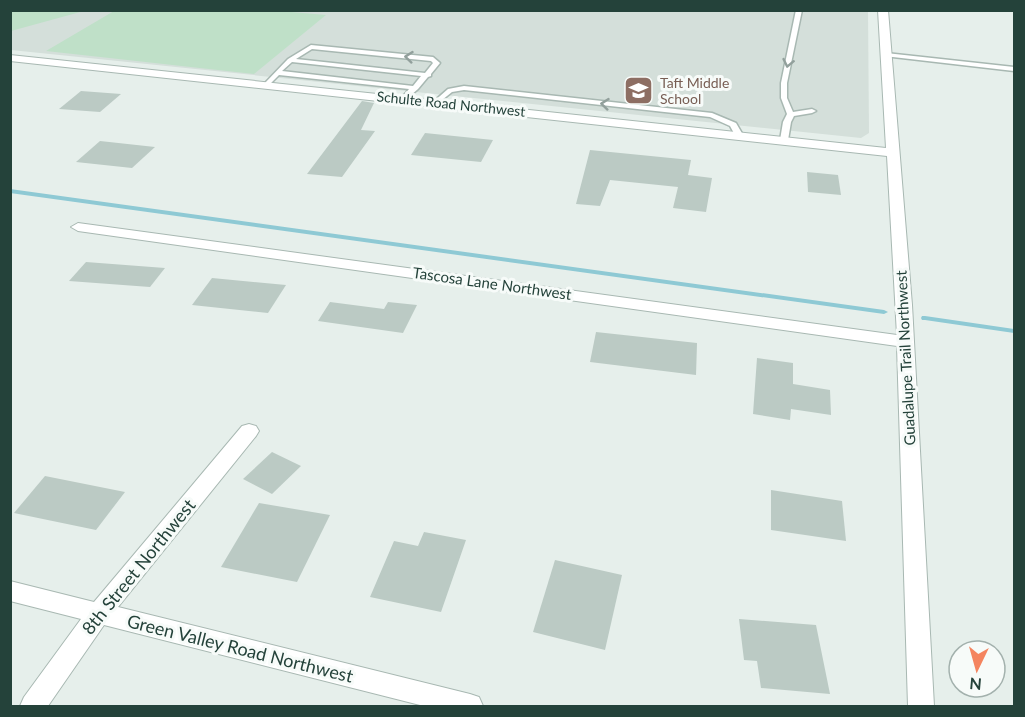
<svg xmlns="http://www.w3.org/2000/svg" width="1025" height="717" viewBox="0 0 1025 717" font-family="Lato,sans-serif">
<rect width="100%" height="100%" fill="#e6efeb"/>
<!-- built -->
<path fill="#d4dfda" d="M11,10L868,11L869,133L861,138L11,50Z"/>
<!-- green -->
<g fill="#bfe0c8">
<path d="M11,10H84V11L11,31Z"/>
<path d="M280,11L326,15L254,74L46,51L114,11Z"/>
</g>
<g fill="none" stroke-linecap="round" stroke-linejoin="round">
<!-- stream -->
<g fill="#8ec9d4" fill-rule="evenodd">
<path d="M10,189L884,310L888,312L884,314L10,193Z"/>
<path d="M922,316H925L1014,329V333L925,320H922L921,318Z"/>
</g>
</g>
<!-- building -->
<g fill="#bbcac4">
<path d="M81,91L121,94L100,112L59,109Z"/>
<path d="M362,101L374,103L361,130L375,131L342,177L307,174Z"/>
<path d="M425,133L493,140L481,162L411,155Z"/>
<path d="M100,141L155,147L132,168L76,162Z"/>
<path d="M590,150L691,160L688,175L712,178L706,212L673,208L678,187L610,180L600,206L576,204Z"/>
<path d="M807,172L838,175L841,195L808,192Z"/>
<path d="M86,262L165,268L150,287L69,281Z"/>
<path d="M212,278L286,285L268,313L192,305Z"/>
<path d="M330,302L384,309L388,302L417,305L403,333L318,321Z"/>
<path d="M596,332L697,343L696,375L590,362Z"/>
<path d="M757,358L793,363V384L830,390L831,415L791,409L790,420L753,414Z"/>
<path d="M272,452L301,466L272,494L243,479Z"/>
<path d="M45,476L125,492L96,530L14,513Z"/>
<path d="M771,490L842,501L846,541L771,530Z"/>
<path d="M259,503L330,515L297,582L221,567Z"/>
<path d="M424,532L466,540L441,612L370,597L394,541L418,546Z"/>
<path d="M555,560L622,575L605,650L533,632Z"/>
<path d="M739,619L816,625L830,694L761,688L757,661L744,660Z"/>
</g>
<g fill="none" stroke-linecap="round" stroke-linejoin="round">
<defs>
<g id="service">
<path d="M796,10H802L787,83V98L793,112L812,109L816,111L812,113L794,116L791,122L788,140L784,142L780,140L783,122L787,114L781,98V83Z"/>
<path d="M311,45L433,57L440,63L431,74V76L428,77L418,89L404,101L401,99L409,89L279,75L268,86H264V84L288,59ZM312,49L431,61L433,63L425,73L296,59ZM292,62L421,76L413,86L282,71Z"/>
<path d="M886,53L1014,67V71L884,56V54Z"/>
<path d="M464,86L712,113L736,123L743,135L736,137L730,126L710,117L464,90L452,92L437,104L432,103L448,89Z"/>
</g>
<g id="minor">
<path d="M878,10H888L912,305L934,706H908L897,346L78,231L71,227L78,223L897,335L887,156L10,61V55L886,148Z"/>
<path d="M249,424L256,426L259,431L256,436L118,607L470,694L479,697L483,706H424L104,625L48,706H20L24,697L81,619L10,601V581L94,602L242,426Z"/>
</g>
</defs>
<!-- service casing -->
<use href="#service" stroke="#a8b8b2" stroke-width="3"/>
<!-- minor casing -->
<use href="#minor" stroke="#a8b8b2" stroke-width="2"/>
<!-- service -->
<use href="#service" fill="#fff" fill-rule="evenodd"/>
<!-- minor -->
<use href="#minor" fill="#fff" fill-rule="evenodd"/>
</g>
<!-- one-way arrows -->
<defs><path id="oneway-chevron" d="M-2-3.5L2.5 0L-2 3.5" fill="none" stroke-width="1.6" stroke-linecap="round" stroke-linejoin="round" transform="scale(1.5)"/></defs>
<g stroke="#92a09c">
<use href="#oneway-chevron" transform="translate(409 57) rotate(-174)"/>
<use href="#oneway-chevron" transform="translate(788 63) rotate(102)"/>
<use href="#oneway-chevron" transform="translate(605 104) rotate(-174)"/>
</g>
<!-- icons -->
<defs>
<symbol id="school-square" viewBox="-11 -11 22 22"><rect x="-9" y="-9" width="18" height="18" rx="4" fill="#8d6e63" stroke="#f7fbf9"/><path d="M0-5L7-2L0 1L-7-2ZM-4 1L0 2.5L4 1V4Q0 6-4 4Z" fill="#fff"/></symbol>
</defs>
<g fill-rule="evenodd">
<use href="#school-square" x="622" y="74" width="33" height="33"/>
</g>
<g text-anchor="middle" stroke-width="6" stroke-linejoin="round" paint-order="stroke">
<!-- far-education labels -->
<g font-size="14" fill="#785e54" stroke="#f7fbf9" text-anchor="start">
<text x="660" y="88">Taft Middle<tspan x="660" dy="16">School</tspan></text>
</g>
<!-- far-street labels -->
<g font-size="14" fill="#24423a" stroke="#f7fbf9">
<text transform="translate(451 104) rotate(6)" y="5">Schulte Road Northwest</text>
</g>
<!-- street labels -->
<g font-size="15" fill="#24423a" stroke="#f7fbf9">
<text transform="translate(492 284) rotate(8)" y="5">Tascosa Lane Northwest</text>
<text transform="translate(906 358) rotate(-93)" y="5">Guadalupe Trail Northwest</text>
</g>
<!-- near-street labels -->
<g font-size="18" fill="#24423a" stroke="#f7fbf9">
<text transform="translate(139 567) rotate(-51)" y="6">8th Street Northwest</text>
<text transform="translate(240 649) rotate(14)" y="6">Green Valley Road Northwest</text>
</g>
</g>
<!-- border -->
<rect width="1025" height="717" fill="none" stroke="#24423a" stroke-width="24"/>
<!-- north arrow -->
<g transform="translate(977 669) rotate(185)"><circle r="28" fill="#f7fbf9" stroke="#a3b1ad" stroke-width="1.5"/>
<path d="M0-4.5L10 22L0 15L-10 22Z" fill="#f4845f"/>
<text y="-9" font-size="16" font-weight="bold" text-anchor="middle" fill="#24423a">N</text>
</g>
</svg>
